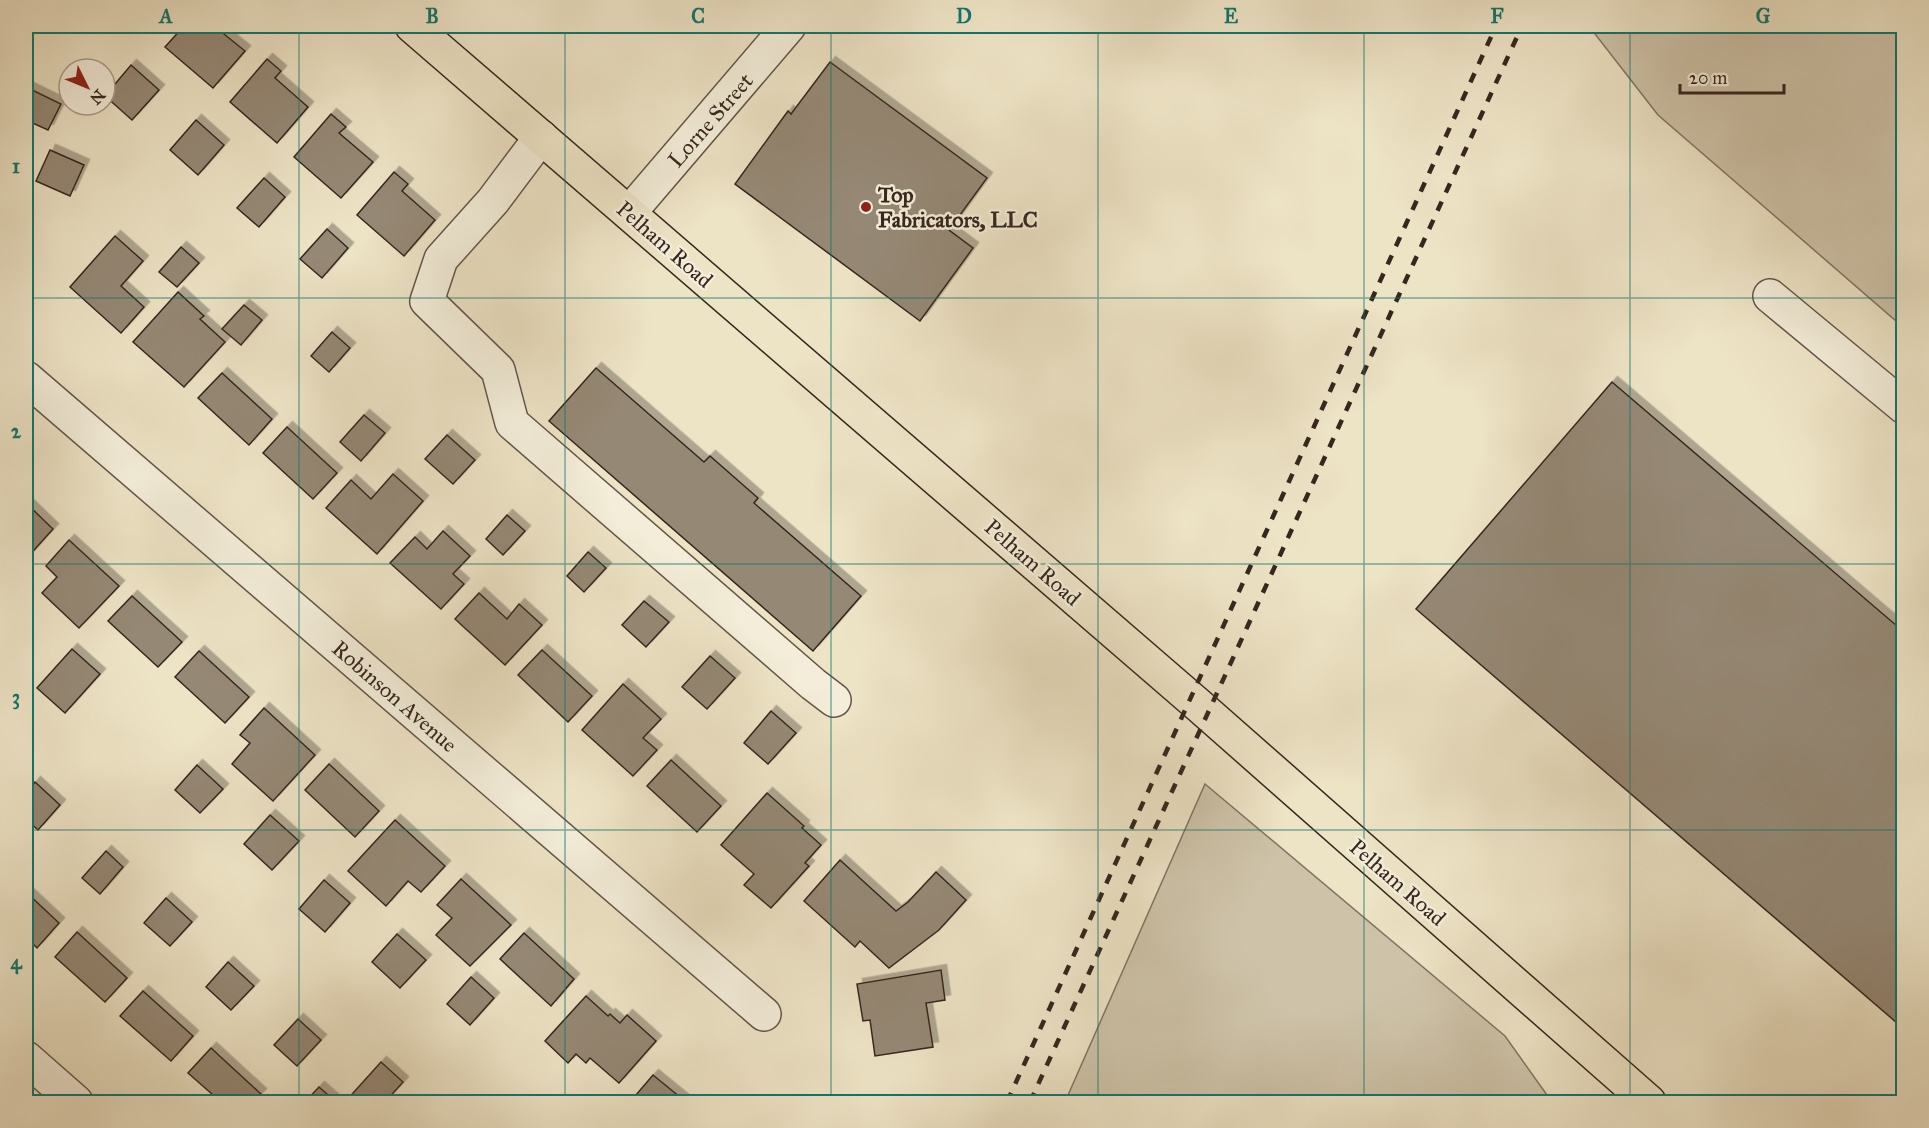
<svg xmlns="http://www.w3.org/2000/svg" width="1929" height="1128" viewBox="0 0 1929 1128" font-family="'IM FELL Great Primer',serif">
<defs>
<filter id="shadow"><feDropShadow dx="5.5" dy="-5.5" stdDeviation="0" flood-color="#0004"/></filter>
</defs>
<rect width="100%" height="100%" fill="#ede3c5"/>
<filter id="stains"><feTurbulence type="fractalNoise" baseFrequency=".00333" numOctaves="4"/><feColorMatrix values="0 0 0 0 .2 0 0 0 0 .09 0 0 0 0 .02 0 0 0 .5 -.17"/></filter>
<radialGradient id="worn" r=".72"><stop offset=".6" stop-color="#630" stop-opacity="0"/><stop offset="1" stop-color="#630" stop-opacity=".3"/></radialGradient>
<!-- green -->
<g fill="#cec3a9" stroke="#827464" stroke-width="1.5">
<path d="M1599,26H1903V327L1658,115L1595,34Z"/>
<path d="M1205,784L1505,1036L1552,1102H1065Z"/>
</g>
<!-- building -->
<g fill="#958875" stroke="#36261e" stroke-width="1.5" filter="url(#shadow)">
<path d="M140,26H156L149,33Z"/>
<path d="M184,26H214L245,51L213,88L165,47Z"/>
<path d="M267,59L281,71L275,78L308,107L277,143L230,102Z"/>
<path d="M830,62L987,178L949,230L973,248L920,321L735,184L788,111L791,114Z"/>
<path d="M131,65L159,90L132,120L105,96Z"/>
<path d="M26,87L61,104L48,130L26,120Z"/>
<path d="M331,114L346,127L339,133L373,162L341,198L294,157Z"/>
<path d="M196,120L224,145L198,175L170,150Z"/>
<path d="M50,150L84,165L70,196L36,181Z"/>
<path d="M394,172L408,184L402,191L435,220L404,256L357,215Z"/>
<path d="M264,178L285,197L259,227L237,208Z"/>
<path d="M327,229L348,248L322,278L300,259Z"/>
<path d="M115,236L143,261L121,286L144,307L121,333L70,287Z"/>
<path d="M181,247L199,263L177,287L159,272Z"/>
<path d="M178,292L204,316L200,319L225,342L184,387L133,342Z"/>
<path d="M244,305L262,320L241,345L222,329Z"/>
<path d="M332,332L350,348L329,372L311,356Z"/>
<path d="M596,368L704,462L710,456L758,498L754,503L861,596L813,651L549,421Z"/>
<path d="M222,373L272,419L249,445L198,398Z"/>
<path d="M1612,382L1904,632V1029L1416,609Z"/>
<path d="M364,415L385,433L361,461L340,442Z"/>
<path d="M287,427L337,473L313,499L263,453Z"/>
<path d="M447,435L475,460L453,484L425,459Z"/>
<path d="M393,474L423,501L377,554L326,508L351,480L371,499Z"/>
<path d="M26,503L53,529L26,559Z"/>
<path d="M507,515L525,531L503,555L486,539Z"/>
<path d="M443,531L470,556L453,574L464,584L441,609L390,563L415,537L427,549Z"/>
<path d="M69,540L119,586L79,628L42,593L57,577L46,566Z"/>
<path d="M588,552L606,568L584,592L567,576Z"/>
<path d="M479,593L507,619L519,604L542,625L505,665L455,619Z"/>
<path d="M132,596L182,642L158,667L108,621Z"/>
<path d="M644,601L669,622L646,647L622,625Z"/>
<path d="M72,649L100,674L65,713L37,688Z"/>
<path d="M542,650L592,696L568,722L518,675Z"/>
<path d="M199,651L249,697L225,723L175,677Z"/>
<path d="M710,656L735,678L707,709L682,687Z"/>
<path d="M623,684L661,719L643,738L657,750L633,776L582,730Z"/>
<path d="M264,708L315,755L273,801L232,764L250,743L240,735Z"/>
<path d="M771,711L796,733L768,764L744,743Z"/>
<path d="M671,760L721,806L697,832L647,786Z"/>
<path d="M329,764L379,811L355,837L305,790Z"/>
<path d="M197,765L223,789L200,813L175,790Z"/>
<path d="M35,782L60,805L38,830L26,819V793Z"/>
<path d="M767,793L804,826L802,828L821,845L805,863L809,866L771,908L744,885L754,874L721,845Z"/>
<path d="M270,815L299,841L272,870L244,844Z"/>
<path d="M395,820L445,866L421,892L408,881L386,906L348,871Z"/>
<path d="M106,851L123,867L100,894L82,878Z"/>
<path d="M840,860L896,911L908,902L936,872L966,900L939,930L889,968L860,941L855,947L804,901Z"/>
<path d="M461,879L511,925L470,966L436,935L452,918L437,905Z"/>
<path d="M324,880L350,903L325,932L299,909Z"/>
<path d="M26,892L59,923L37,948L26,937Z"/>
<path d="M166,898L192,922L170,946L144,923Z"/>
<path d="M77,932L127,978L105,1002L55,957Z"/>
<path d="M524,933L574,979L551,1006L500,959Z"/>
<path d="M397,934L426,960L400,988L372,962Z"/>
<path d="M228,962L254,986L231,1010L206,987Z"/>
<path d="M941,970L945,1000L926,1003L933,1047L875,1056L870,1020L863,1021L857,984Z"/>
<path d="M471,977L494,998L470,1025L447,1004Z"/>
<path d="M143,991L193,1036L171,1061L120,1016Z"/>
<path d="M586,996L608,1016L610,1014L620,1023L627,1015L656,1041L619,1083L590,1058L586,1063L576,1054L568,1063L545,1041Z"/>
<path d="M298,1019L321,1040L297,1066L274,1045Z"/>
<path d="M211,1048L261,1094L253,1102H221L188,1073Z"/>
<path d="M381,1062L403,1082L385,1102H345Z"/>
<path d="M653,1075L686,1102H630Z"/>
<path d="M319,1087L336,1102H305Z"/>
</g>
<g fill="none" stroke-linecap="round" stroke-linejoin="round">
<defs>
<g id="minor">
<path d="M541,137L493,201L441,259L427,301L498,370L512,423L813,684L834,700"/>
<path d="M629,213L789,26"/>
<path d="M1770,296L1904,407"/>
<path d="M26,378L764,1014"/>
<path d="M26,1058L76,1102"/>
</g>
<path id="major" d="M412,26L1196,703L1649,1102"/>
</defs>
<!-- minor casing -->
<use href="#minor" stroke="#645548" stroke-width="36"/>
<!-- major casing -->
<use href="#major" stroke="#36261e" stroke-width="36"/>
<!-- minor -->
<use href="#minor" stroke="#f3edd9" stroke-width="33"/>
<!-- major -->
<use href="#major" stroke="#ede3c5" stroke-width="33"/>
<!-- rail -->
<g stroke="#36261e" stroke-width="4.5" stroke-dasharray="10 10" stroke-linecap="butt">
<path d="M1007,1102L1496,26"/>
<path d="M1030,1102L1522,26"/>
</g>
</g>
<!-- grid -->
<path fill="none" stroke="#0f766e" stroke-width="1.5" stroke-opacity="0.55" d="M299,26V1102M565,26V1102M831,26V1102M1098,26V1102M1364,26V1102M1630,26V1102M26,298H1904M26,564H1904M26,830H1904"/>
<!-- markers -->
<circle fill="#8f2418" stroke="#f3edd9" stroke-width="2" cx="866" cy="207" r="6"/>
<g text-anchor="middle" stroke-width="5" stroke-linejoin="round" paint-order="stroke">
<!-- street labels -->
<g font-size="22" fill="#36261e" stroke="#f3edd9">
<text transform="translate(710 120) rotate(-49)" y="8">Lorne Street</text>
<text transform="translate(665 244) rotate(41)" y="8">Pelham Road</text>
<text transform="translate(1033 562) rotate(41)" y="8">Pelham Road</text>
<text transform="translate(395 696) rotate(41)" y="8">Robinson Avenue</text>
<text transform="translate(1398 882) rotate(41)" y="8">Pelham Road</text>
</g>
<!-- poi labels -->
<g font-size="22" font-weight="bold" fill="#36261e" stroke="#f3edd9" text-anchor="start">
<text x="878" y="202">Top<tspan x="878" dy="25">Fabricators, LLC</tspan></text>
</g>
</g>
<!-- margin -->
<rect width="1929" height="1128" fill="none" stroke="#ede3c5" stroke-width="66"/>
<!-- north arrow -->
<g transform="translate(87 87) rotate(133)"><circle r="28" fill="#f3edd9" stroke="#a79d8e" stroke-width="1.5"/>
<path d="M0-4.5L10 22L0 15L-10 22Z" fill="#8f2418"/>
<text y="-9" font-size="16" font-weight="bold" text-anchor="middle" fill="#36261e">N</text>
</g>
<!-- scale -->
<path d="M1680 84v9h104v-9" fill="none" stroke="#36261e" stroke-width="3"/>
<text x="1689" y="84" font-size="18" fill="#36261e" stroke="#f3edd9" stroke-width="4.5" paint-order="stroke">20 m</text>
<rect x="33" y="33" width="1863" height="1062" fill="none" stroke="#0f766e" stroke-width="2"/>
<g font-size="20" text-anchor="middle" font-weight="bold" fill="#0f766e">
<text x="166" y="23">A</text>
<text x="432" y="23">B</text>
<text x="698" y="23">C</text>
<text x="964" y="23">D</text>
<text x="1231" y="23">E</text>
<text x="1497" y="23">F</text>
<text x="1763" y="23">G</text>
<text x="16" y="173">1</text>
<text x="16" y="438">2</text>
<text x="16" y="704">3</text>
<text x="16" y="969">4</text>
</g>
<rect width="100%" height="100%" filter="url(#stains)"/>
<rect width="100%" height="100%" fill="url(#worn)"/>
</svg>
